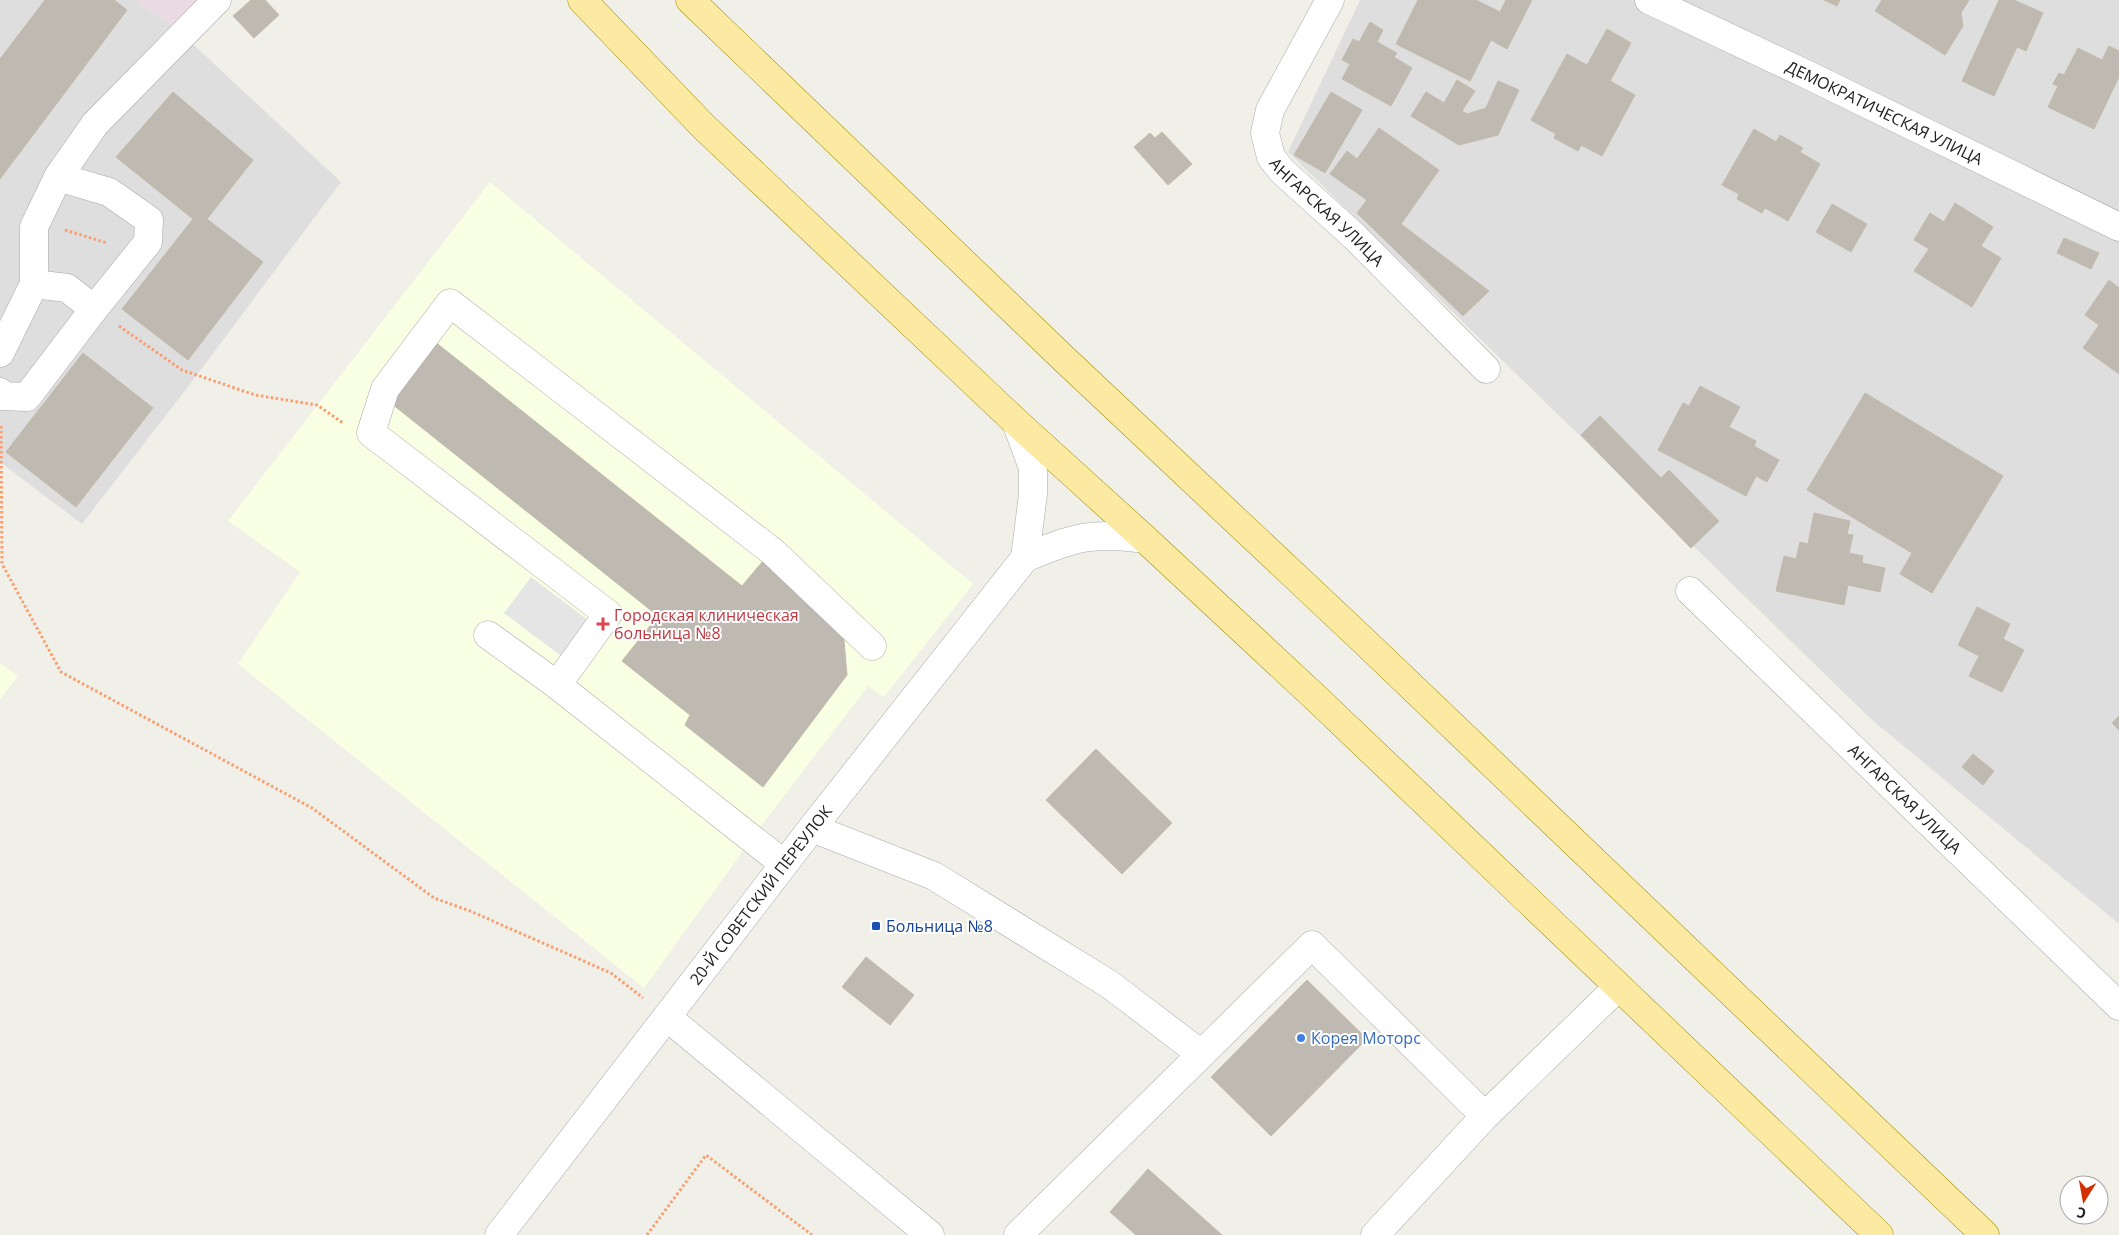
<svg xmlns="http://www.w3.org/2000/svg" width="2119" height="1235" viewBox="0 0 2119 1235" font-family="'Open Sans',sans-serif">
<rect width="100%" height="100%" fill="#f1f0e8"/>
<!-- residential -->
<g fill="#dfdede">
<path d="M0,0H140L138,3L179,29L183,35L341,182L197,375L82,524L0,462Z"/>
<path d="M1360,0H2119V924L1872,720L1288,152Z"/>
</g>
<!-- industrial -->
<path fill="#eadae3" d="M140,0H203L179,29L138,3Z"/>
<!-- education -->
<g fill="#f8ffe3">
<path d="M490,182L973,584L884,697L868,686L761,826L644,988L238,664L300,572L228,521Z"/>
<path d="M0,663L18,676L0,699Z"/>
</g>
<!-- parking -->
<path fill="#e5e5e5" d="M531,577L596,626L569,662L504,613Z"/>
<!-- building -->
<g fill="#bebab1" stroke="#c3bbaa">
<path d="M45,0H114L127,10L0,179V59Z"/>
<path d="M251,0H265L279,15L254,38L233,16Z"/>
<path d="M1418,0H1476L1500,12L1506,0H1532L1507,49L1491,40L1470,81L1396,44Z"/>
<path d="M1824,0H1840L1837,6Z"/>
<path d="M1882,0H1969L1961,13L1963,26L1945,55L1875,11Z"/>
<path d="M1999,0H2014L2043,13L2026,51L2017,47L1994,96L1962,81Z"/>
<path d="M1370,22L1383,30L1377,42L1397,53L1394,57L1412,68L1391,106L1342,79L1350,64L1342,60L1353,39L1359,42Z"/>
<path d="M1607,29L1631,43L1610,81L1635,95L1602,156L1581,145L1578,151L1554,138L1556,134L1531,120L1567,54L1587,65Z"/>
<path d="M2109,46L2119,51V77L2094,129L2048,107L2058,86L2053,84L2059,73L2064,75L2078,48L2102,60Z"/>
<path d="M1457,80L1475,91L1462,111L1467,114L1486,108L1498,81L1519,90L1498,135L1459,145L1411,116L1426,92L1444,103Z"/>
<path d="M173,92L253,160L207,219L263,262L188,360L122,309L193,219L116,157Z"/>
<path d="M1331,92L1362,110L1325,173L1294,155Z"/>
<path d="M1379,128L1439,170L1401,224L1330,174L1347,151L1357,159Z"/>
<path d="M1754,129L1776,142L1780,135L1803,148L1800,152L1820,164L1788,221L1765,208L1762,213L1737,199L1739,194L1722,185Z"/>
<path d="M1162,132L1192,164L1168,185L1134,147L1150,133L1155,138Z"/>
<path d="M1367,200L1401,224L1489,291L1463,316L1357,213Z"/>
<path d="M1955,203L1993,227L1981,246L2001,258L1972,307L1914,271L1929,249L1914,240L1930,213L1944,222Z"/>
<path d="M1832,204L1867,224L1851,252L1816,232Z"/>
<path d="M2064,238L2099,253L2091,269L2057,253Z"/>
<path d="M2109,280L2119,288V374L2083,348L2099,325L2085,315Z"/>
<path d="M434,341L742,586L763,561L843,629L847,675L763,787L685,725L690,715L622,661L658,616L387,400Z"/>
<path d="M83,353L153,408L76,507L6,452Z"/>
<path d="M1700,386L1740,407L1729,427L1756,441L1754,446L1779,460L1767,482L1756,476L1746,496L1658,450L1683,403L1689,406Z"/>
<path d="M1865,393L2003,476L1932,593L1900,574L1912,553L1807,490Z"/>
<path d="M1600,416L1661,478L1669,470L1719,521L1691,548L1581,435Z"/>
<path d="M1814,513L1850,521L1847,534L1853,535L1849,553L1863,556L1862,563L1885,568L1880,592L1848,585L1844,605L1776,591L1784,556L1796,559L1800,542L1808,544Z"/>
<path d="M1977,607L2010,624L2003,639L2024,650L2002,692L1969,676L1979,656L1958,645Z"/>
<path d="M2119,716V730L2112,723Z"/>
<path d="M1096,749L1172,823L1122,874L1046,800Z"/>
<path d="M1973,754L1994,771L1983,785L1962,767Z"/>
<path d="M866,957L914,995L890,1025L842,987Z"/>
<path d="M1307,980L1367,1039L1271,1136L1211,1077Z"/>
<path d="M1148,1169L1222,1235H1136L1110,1212Z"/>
</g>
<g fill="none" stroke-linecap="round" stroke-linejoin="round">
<defs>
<g id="minor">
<path id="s1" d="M1330,0L1270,110L1265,133L1271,157L1282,171L1355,237L1486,369"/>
<path id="s2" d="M1649,0L1808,75L2119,227"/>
<path d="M34,284L67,288L94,309"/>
<path d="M0,353L34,284V227L58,177L95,124L217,0"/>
<path d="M0,392L1,396L27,397L94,309L148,242L149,220L109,192L58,177"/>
<path d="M1016,422L1033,468V494L1025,558"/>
<path id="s3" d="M1690,591L2119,1006"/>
<path d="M488,635L557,685L784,864"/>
<path d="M557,685L608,614L371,433L385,389L450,303L773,552L872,646"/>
<path d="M812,828L934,876L1109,984L1201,1054"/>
<path d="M667,1017L930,1235"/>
<path id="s4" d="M499,1235L812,828L1025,558C1072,538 1092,531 1145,539"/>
<path d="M1018,1235L1312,945L1485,1116"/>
<path d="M1375,1235L1485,1116L1618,987"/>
</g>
<g id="major">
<path d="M582,0L704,127L1016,422L1145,539L1317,699L1879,1235"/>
<path d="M690,0L1063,358L1366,643L1985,1235"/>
</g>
</defs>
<!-- minor casing -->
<use href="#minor" stroke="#a8a8a8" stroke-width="29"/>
<!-- major casing -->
<use href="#major" stroke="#9e8e00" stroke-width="29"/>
<!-- path -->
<g stroke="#fa9e70" stroke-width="3" stroke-dasharray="2.5 2.5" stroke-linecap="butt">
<path d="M65,230L107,243"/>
<path d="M119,326L182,370L255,395L317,405L343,423"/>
<path d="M1,426L2,564L61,672L312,808L434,898L470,911L611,973L643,998"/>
<path d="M647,1235L706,1155L812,1235"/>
</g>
<!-- minor -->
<use href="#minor" stroke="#fff" stroke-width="28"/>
<!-- major -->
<use href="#major" stroke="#fceaa2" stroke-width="28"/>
</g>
<!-- markers -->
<path fill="#e0444e" stroke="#fff" stroke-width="2" d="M600.5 616.5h5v5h5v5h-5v5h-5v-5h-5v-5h5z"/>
<rect fill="#1a4fb4" stroke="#fff" stroke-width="2" x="871" y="921" width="10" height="10" rx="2.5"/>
<circle fill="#3f7fe0" stroke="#fff" stroke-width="2" cx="1301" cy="1038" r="5"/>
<g text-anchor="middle" stroke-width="4" stroke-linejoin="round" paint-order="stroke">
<!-- street labels -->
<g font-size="16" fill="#212121" stroke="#fff">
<text dy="6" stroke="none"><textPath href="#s2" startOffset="261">ДЕМОКРАТИЧЕСКАЯ УЛИЦА</textPath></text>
<text dy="6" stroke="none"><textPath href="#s1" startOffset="252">АНГАРСКАЯ УЛИЦА</textPath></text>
<text dy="6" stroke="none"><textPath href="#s3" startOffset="299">АНГАРСКАЯ УЛИЦА</textPath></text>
<text dy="6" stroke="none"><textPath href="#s4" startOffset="429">20-Й СОВЕТСКИЙ ПЕРЕУЛОК</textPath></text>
</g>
<!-- health labels -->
<g font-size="16" fill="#be3a42" stroke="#fff" text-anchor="start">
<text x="614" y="621">Городская клиническая<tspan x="614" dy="18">больница №8</tspan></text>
</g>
<!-- transit labels -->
<g font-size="16" fill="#164399" stroke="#fff" text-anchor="start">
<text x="886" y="932">Больница №8</text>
</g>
<!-- shop labels -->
<g font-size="16" fill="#366cbe" stroke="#fff" text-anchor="start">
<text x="1311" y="1044">Корея Моторс</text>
</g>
</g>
<!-- north arrow -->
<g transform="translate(2084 1200) rotate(191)"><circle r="24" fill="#ffffff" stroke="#a6a6a6"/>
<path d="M0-4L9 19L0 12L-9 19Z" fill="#d23000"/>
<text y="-8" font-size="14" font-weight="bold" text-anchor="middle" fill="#212121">С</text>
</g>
</svg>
